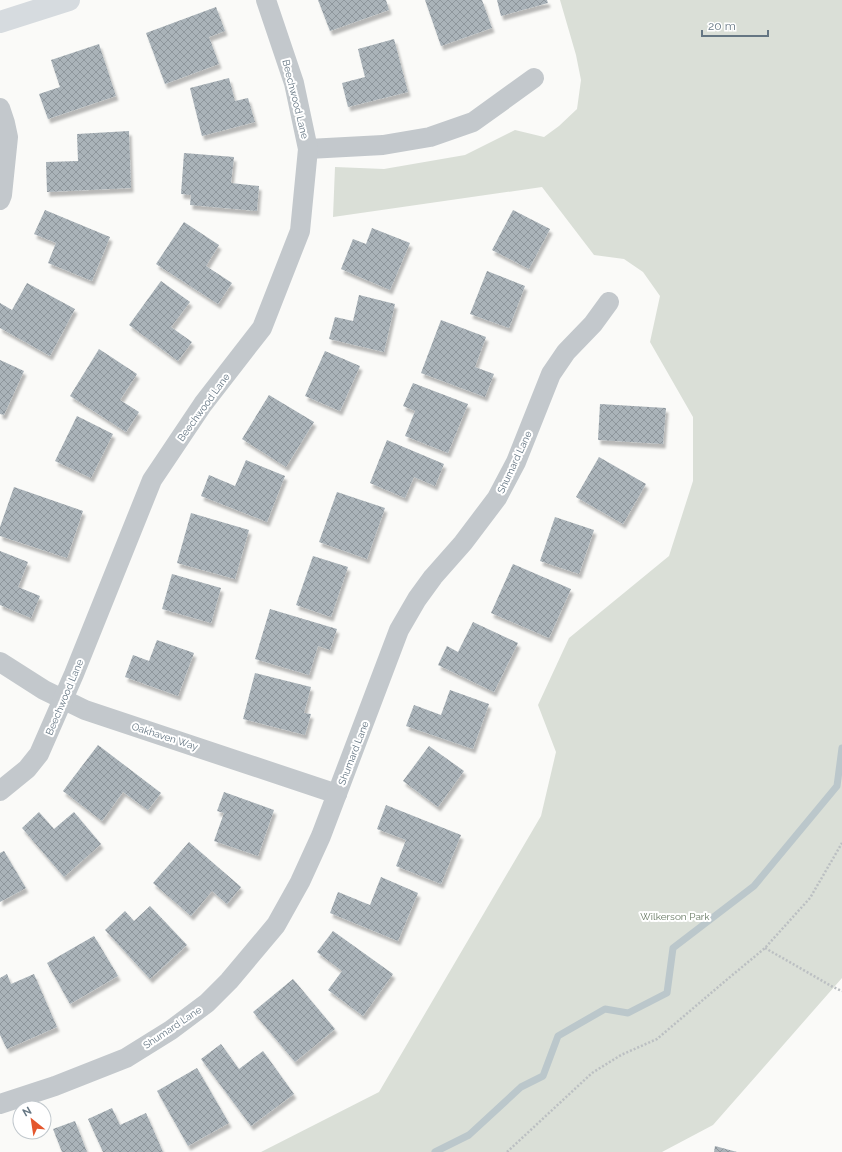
<svg xmlns="http://www.w3.org/2000/svg" width="842" height="1152" viewBox="0 0 842 1152" font-family="Raleway,sans-serif">
<defs>
<pattern id="building-cross-hatch" width="8" height="8" patternUnits="userSpaceOnUse"><rect width="8" height="8" fill="#aab3b9"/><path d="M0 0l8 8M0 8l8-8" fill="none" stroke="#8e969c"/></pattern>
<filter id="shadow"><feDropShadow dx="2.5" dy="4.5" stdDeviation="1" flood-color="#0004"/></filter>
</defs>
<rect width="100%" height="100%" fill="#fafaf8"/>
<!-- green -->
<path fill="#dadfd7" d="M560,0H842V978L713,1125L662,1152H261L379,1092L541,816L556,752L538,705L569,638L669,556L693,481V417L650,342L660,296L643,272L624,259L594,255L542,187L333,217L335,167L384,169L465,155L515,130L544,137L559,126L577,109L581,80L576,55Z"/>
<g fill="none" stroke-linecap="round" stroke-linejoin="round">
<!-- stream -->
<path stroke="#bbc7cb" stroke-width="7" d="M435,1152L469,1135L521,1087L543,1076L558,1036L605,1009L628,1013L667,993L673,948L754,886L837,786L842,748"/>
</g>
<!-- building -->
<g fill="url(#building-cross-hatch)" filter="url(#shadow)">
<path d="M318,0H386L389,10L330,31Z"/>
<path d="M425,0H482L492,28L441,46Z"/>
<path d="M497,0H547L548,3L501,16Z"/>
<path d="M216,7L225,31L209,37L219,64L165,84L146,33Z"/>
<path d="M394,39L408,92L348,107L342,83L365,77L358,49Z"/>
<path d="M99,44L116,96L48,119L39,94L60,87L51,60Z"/>
<path d="M229,78L235,101L248,98L255,122L202,136L190,88Z"/>
<path d="M129,131L131,188L47,192L46,162L78,161L77,134Z"/>
<path d="M184,153L234,157L231,183L259,186L257,211L190,205L191,195L181,194Z"/>
<path d="M45,210L110,237L92,281L48,263L56,243L34,234Z"/>
<path d="M513,210L550,229L529,269L492,250Z"/>
<path d="M184,222L219,245L206,266L232,283L218,304L156,264Z"/>
<path d="M372,228L410,243L390,290L341,269L353,239L366,244Z"/>
<path d="M487,271L525,286L509,328L470,314Z"/>
<path d="M161,281L190,302L171,327L192,342L178,361L129,325Z"/>
<path d="M27,283L75,309L50,356L0,328V303L12,310Z"/>
<path d="M359,295L395,304L384,352L329,339L335,317L353,321Z"/>
<path d="M441,320L486,337L475,367L494,374L485,397L421,373Z"/>
<path d="M99,349L137,374L120,400L139,412L126,432L70,396Z"/>
<path d="M325,351L360,366L340,411L305,396Z"/>
<path d="M0,360L24,371L4,415L0,414Z"/>
<path d="M413,383L468,404L448,453L405,436L415,411L403,406Z"/>
<path d="M269,395L314,422L286,467L242,439Z"/>
<path d="M600,404L666,408L663,444L598,440Z"/>
<path d="M77,416L113,434L91,478L55,461Z"/>
<path d="M387,440L444,464L435,486L414,477L405,498L370,483Z"/>
<path d="M599,457L646,484L623,524L576,497Z"/>
<path d="M246,460L285,476L267,522L201,496L209,475L235,486Z"/>
<path d="M14,487L83,511L67,558L0,536V527Z"/>
<path d="M337,492L385,508L367,559L319,542Z"/>
<path d="M191,513L249,530L235,579L177,563Z"/>
<path d="M555,517L594,530L579,574L540,561Z"/>
<path d="M0,551L28,562L18,587L40,596L31,618L0,605Z"/>
<path d="M313,556L348,567L331,617L296,605Z"/>
<path d="M513,564L571,589L549,638L491,613Z"/>
<path d="M172,574L221,588L211,623L162,609Z"/>
<path d="M270,609L337,629L330,650L318,646L309,675L255,659Z"/>
<path d="M473,622L518,643L494,692L438,665L447,646L458,652Z"/>
<path d="M157,640L194,653L178,696L125,677L133,655L149,661Z"/>
<path d="M255,673L311,687L304,713L311,714L305,735L243,719Z"/>
<path d="M450,690L489,704L473,749L406,726L414,705L441,715Z"/>
<path d="M98,745L161,793L148,810L123,792L102,821L63,791Z"/>
<path d="M429,746L464,771L438,807L403,781Z"/>
<path d="M224,792L274,810L258,856L214,841L224,813L217,811Z"/>
<path d="M386,805L461,835L441,884L396,866L406,840L377,829Z"/>
<path d="M39,812L54,829L74,812L101,844L64,877L22,828Z"/>
<path d="M189,842L241,887L227,904L212,891L191,916L153,883Z"/>
<path d="M4,851L26,888L0,902V853Z"/>
<path d="M381,877L418,893L398,941L330,913L338,892L370,905Z"/>
<path d="M150,906L187,945L150,979L105,930L125,911L134,921Z"/>
<path d="M333,931L393,974L363,1016L328,990L342,971L317,952Z"/>
<path d="M94,936L118,976L70,1004L47,963Z"/>
<path d="M7,974L11,984L34,974L57,1027L7,1049L0,1035V978Z"/>
<path d="M293,979L335,1029L295,1062L253,1012Z"/>
<path d="M221,1044L239,1069L263,1051L294,1094L251,1126L201,1059Z"/>
<path d="M197,1068L229,1123L188,1146L157,1091Z"/>
<path d="M112,1108L120,1125L146,1113L163,1152H103L88,1119Z"/>
<path d="M75,1121L87,1152H62L53,1129Z"/>
<path d="M715,1146L737,1152H714Z"/>
</g>
<g fill="none" stroke-linecap="round" stroke-linejoin="round">
<!-- path -->
<g stroke="#bbbfc2" stroke-width="2.5" stroke-dasharray="2 2" stroke-linecap="butt">
<path d="M765,948L833,987L842,991"/>
<path d="M507,1152L592,1073L621,1055L657,1039L724,982L765,948L810,898L842,843"/>
</g>
<!-- minor -->
<g stroke="#c3c8cc" stroke-width="20">
<path d="M0,108L5,123L8,137L2,195L0,200"/>
<path d="M308,149L383,145L430,137L473,122L534,78"/>
<path d="M0,662L44,690L85,710L337,794"/>
<path d="M0,791L27,769L39,754L74,674L152,480L203,404L262,328L300,231L308,149L294,83L266,0"/>
<path d="M0,1104L55,1086L126,1058L171,1030L207,1003L229,981L276,925L300,882L321,836L399,630L417,599L433,577L463,543L497,498L516,462L551,374L566,352L593,324L609,302"/>
</g>
<!-- secondary -->
<path stroke="#d6dbdf" stroke-width="22" d="M0,22L69,0"/>
</g>
<g text-anchor="middle" stroke-width="4" stroke-linejoin="round" paint-order="stroke">
<!-- street labels -->
<g font-size="10" fill="#657683" stroke="#fff">
<text transform="translate(296 99) rotate(76)" y="4">Beechwood Lane</text>
<text transform="translate(203 407) rotate(-54)" y="4">Beechwood Lane</text>
<text transform="translate(514 462) rotate(-65)" y="4">Shumard Lane</text>
<text transform="translate(64 697) rotate(-67)" y="4">Beechwood Lane</text>
<text transform="translate(165 736) rotate(18)" y="4">Oakhaven Way</text>
<text transform="translate(353 753) rotate(-69)" y="4">Shumard Lane</text>
<text transform="translate(172 1027) rotate(-34)" y="4">Shumard Lane</text>
</g>
<!-- park labels -->
<g font-size="10" fill="#687a64" stroke="#fff">
<text x="675" y="920">Wilkerson Park</text>
</g>
</g>
<!-- north arrow -->
<g transform="translate(32 1120) rotate(330)"><circle r="19" fill="#ffffff" stroke="#c1c8cd"/>
<path d="M0-3L7 15L0 10L-7 15Z" fill="#e4572e"/>
<text y="-6" font-size="11" font-weight="bold" text-anchor="middle" fill="#657683">N</text>
</g>
<!-- scale -->
<path d="M702 30v6h66v-6" fill="none" stroke="#657683" stroke-width="2"/>
<text x="708" y="30" font-size="12" fill="#657683" stroke="#ffffff" stroke-width="3" paint-order="stroke">20 m</text>
</svg>
